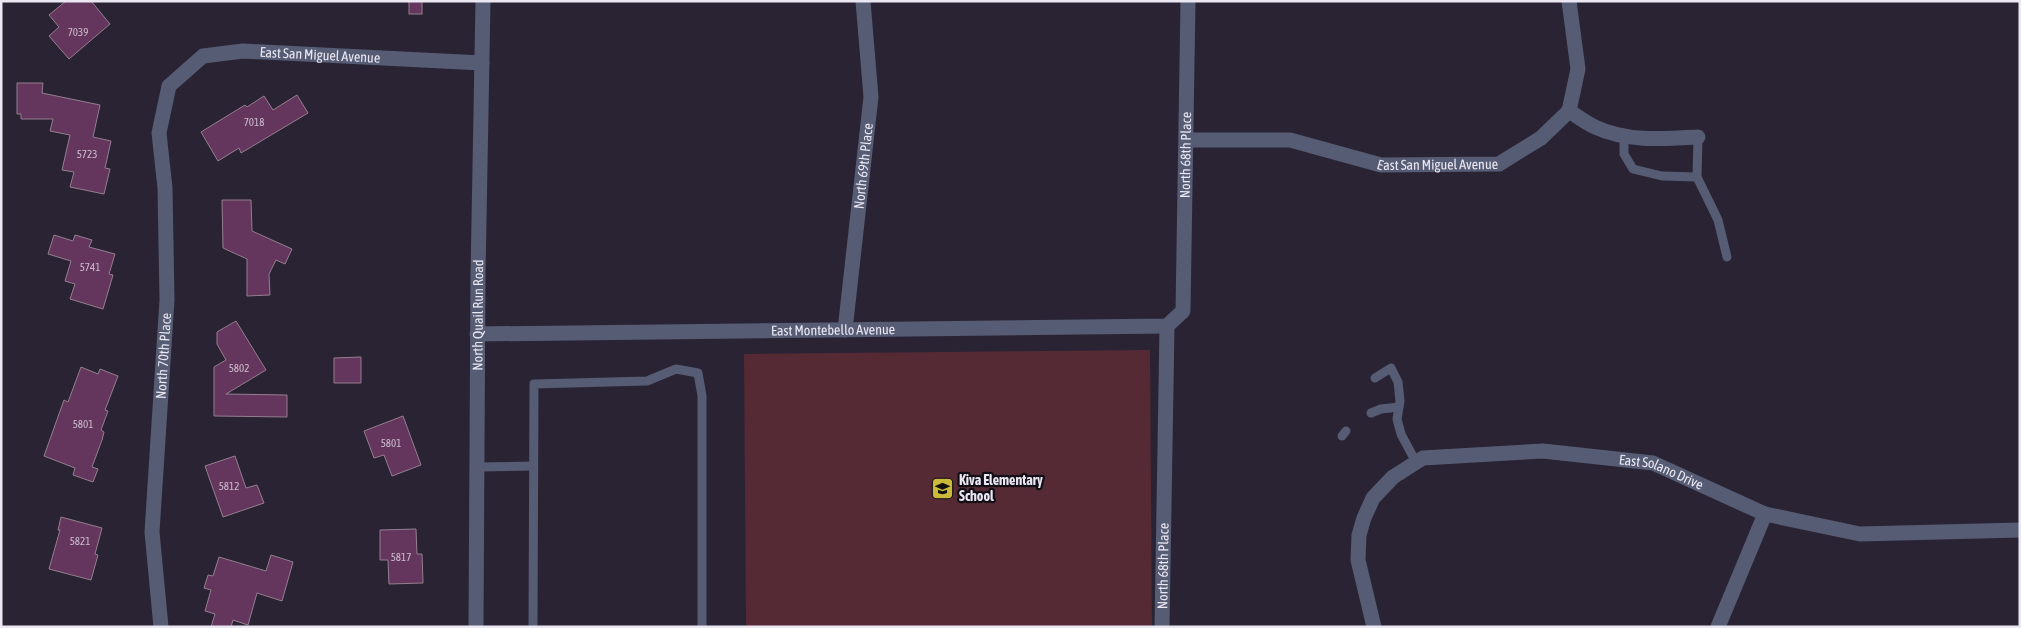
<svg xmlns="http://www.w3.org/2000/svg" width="2021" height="628" viewBox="0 0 2021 628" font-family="'Asap Condensed',sans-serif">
<rect width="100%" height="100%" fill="#2a2334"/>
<!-- green -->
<path fill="#552a35" d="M1150,350L1152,627H746L744,354Z"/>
<!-- building -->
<g fill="#65365d" stroke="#937f8e">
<path d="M66,1H91L110,24L69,59L49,36L59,27L49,15Z"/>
<rect x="409" y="1" width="13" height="13"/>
<path d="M17,83H43L42,93L100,105L93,137L111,141L105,168L110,169L104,194L70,187L74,172L62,170L70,135L50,131L53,119H21V114H17Z"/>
<path d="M297,95L308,113L241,153L239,148L218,161L201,132L245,105L247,107L264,96L273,110Z"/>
<path d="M222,200H251L252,231L292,249L285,264L276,260L269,274L270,295L247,296V259L223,248Z"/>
<path d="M54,235L73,241L75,235L92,240L89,247L115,254L109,274L113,275L103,309L70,299L75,284L65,281L71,261L48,254Z"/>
<path d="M236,321L266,370L226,394L287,395V417L214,416V367L226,360L217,344V332Z"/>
<path d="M361,357V383H334V358Z"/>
<path d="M81,367L98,374L100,369L118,376L105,410L108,411L101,430L104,432L102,440L92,467L98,469L93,482L73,475L75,468L44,456L64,400L68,402Z"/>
<path d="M403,416L421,465L392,476L384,455L374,458L364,431Z"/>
<path d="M235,456L246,488L257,485L264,503L223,517L205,466Z"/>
<path d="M61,517L102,528L95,554L98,555L91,580L49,569L60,530H58Z"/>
<path d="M416,529L417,554H422L423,583L389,584L388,560H380V530Z"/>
<path d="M271,555L293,562L282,601L257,593L248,625L233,620L231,627H211L215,614L205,611L211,590L204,588L208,575L213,576L219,557L266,571Z"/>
</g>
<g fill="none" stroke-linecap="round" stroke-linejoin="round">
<!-- lane -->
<g stroke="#555c74" stroke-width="9">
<path d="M1624,136V154L1633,169L1662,176L1697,177"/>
<path d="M1698,137L1697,177L1718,220L1727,257"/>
<path d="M1375,378L1391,368L1398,382L1400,401L1397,419L1401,434L1416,462"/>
<path d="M1371,413L1381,409L1399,407"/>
<path d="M1342,436L1346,431"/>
<path d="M477,467L533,466"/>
<path d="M533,627L534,384L647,381L676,369L698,373L702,396V627"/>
</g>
<!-- street -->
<g stroke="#555c74" stroke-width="15">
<path d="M1569,111C1577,116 1586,123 1595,127C1627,142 1663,139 1698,137"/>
<path d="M1569,111L1578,69L1569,1"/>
<path id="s1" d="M1187,140H1290L1381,165L1499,164L1541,138L1569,111"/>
<path id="s2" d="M845,330L871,97L863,1"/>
<path id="s3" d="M477,334L1167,326L1183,311L1188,1"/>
<path id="s4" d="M161,627L152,532L167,300L165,188L159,133L169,86L203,56L243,51L482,63"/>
<path id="s5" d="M476,627L478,276L483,1"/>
<path id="s6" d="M1162,627L1167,326"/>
<path id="s7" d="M1374,627L1358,560L1359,535L1364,518L1373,498L1393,477L1423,458L1543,451L1653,463L1765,514L1860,534L2020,530"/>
<path d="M1718,627L1765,514"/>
</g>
</g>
<!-- icons -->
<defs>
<symbol id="school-square" viewBox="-11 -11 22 22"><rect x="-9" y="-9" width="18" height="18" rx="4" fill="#cbba39" stroke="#110e16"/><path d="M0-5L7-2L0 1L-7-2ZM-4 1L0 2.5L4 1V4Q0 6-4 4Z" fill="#111"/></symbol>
</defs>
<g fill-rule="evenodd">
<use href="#school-square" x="930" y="476" width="25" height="25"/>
</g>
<g text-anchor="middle" stroke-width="4.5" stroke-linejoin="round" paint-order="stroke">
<!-- number labels -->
<g font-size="11" fill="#cabbce">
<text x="78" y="36">7039</text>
<text x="254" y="126">7018</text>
<text x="87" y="158">5723</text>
<text x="90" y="271">5741</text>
<text x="239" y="372">5802</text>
<text x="83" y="428">5801</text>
<text x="391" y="447">5801</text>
<text x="229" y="490">5812</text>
<text x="80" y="545">5821</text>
<text x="401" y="561">5817</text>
</g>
<!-- street labels -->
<g font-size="14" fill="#ebe7f3" stroke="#110e16">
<text dy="5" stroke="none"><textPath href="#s4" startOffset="706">East San Miguel Avenue</textPath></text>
<text dy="5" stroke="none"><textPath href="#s3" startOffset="868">North 68th Place</textPath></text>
<text dy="5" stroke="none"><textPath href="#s1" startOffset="254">East San Miguel Avenue</textPath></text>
<text dy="5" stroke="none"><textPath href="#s2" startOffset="165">North 69th Place</textPath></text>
<text dy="5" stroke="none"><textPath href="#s5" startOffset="312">North Quail Run Road</textPath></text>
<text dy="5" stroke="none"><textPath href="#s3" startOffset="356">East Montebello Avenue</textPath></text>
<text dy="5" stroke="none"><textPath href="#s4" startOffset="272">North 70th Place</textPath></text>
<text dy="5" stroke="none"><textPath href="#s7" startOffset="439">East Solano Drive</textPath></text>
<text dy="5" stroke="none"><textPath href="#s6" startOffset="61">North 68th Place</textPath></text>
</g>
<!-- poi labels -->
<g font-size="14" font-weight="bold" fill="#ebe7f3" stroke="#110e16" text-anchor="start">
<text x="959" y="485">Kiva Elementary<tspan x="959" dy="16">School</tspan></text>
</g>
</g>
<!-- border -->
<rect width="2021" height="628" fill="none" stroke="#ebe7f3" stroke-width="5"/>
</svg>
